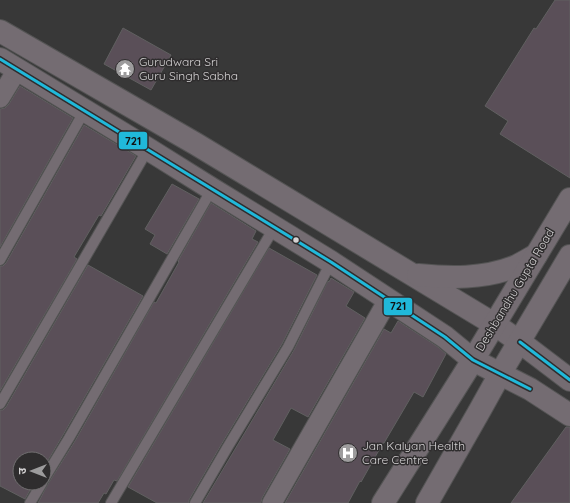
<svg xmlns="http://www.w3.org/2000/svg" width="570" height="503" viewBox="0 0 570 503" font-family="Quicksand,'Noto Sans Devanagari',sans-serif">
<rect width="100%" height="100%" fill="#383838"/>
<!-- building -->
<g fill="#5a4f58" stroke="#606060">
<path d="M555,0H570V178L500,134L508,121L485,106L534,28L536,29Z"/>
<path d="M123,28L171,55L151,90L104,64Z"/>
<path d="M20,86L73,118L0,247V109L5,108L9,104Z"/>
<path d="M84,125L136,156L101,216L99,215L74,257L77,259L0,391V266H3L6,263Z"/>
<path d="M172,184L199,199L167,254L150,244L155,235L145,229Z"/>
<path d="M211,203L256,231L252,239L258,242L117,481L114,480L106,494L104,493L98,503H38L48,484L75,441L154,302L156,303L179,262L178,261Z"/>
<path d="M269,248L317,275L282,344L221,445L189,500V503H157L128,487Z"/>
<path d="M88,265L143,296L63,435L44,467V459H20V483H34L25,499L0,486V410H3L6,407Z"/>
<path d="M331,278L354,292L346,306L365,318L308,417L291,408L273,440L290,449L262,498L261,503H203L294,350L328,281L329,282Z"/>
<path d="M398,321L438,347L446,354L423,397L414,392L384,443H383L361,482L360,481L348,503H285L384,329L391,333Z"/>
<path d="M566,427H570V503H511Z"/>
</g>
<g fill="none" stroke-linecap="round" stroke-linejoin="round">
<defs>
<g id="service">
<path d="M0,260L85,110"/>
<path d="M0,404L148,149"/>
<path d="M44,479L69,438L212,189"/>
<path d="M30,503L42,483"/>
<path d="M111,503L274,228"/>
<path d="M195,503L227,448L288,347L331,262"/>
</g>
<g id="minor">
<path d="M0,98L17,70"/>
<path d="M272,503L388,300"/>
</g>
<g id="tertiary">
<path d="M0,31L196,144L494,324L520,342L570,380"/>
<path d="M0,59L148,149L212,189L331,262L445,337L473,360L530,389L570,415"/>
<path d="M418,275C450,278 483,279 514,267C521,264 529,259 536,255"/>
<path d="M383,503L473,360L570,199"/>
<path d="M427,503L480,410L500,374L570,256"/>
</g>
</defs>
<!-- service casing -->
<use href="#service" stroke="#545454" stroke-width="12"/>
<!-- minor casing -->
<use href="#minor" stroke="#545454" stroke-width="21"/>
<!-- tertiary casing -->
<use href="#tertiary" stroke="#545454" stroke-width="24"/>
<!-- service -->
<use href="#service" stroke="#746c72" stroke-width="10"/>
<!-- minor -->
<use href="#minor" stroke="#746c72" stroke-width="19"/>
<!-- tertiary -->
<use href="#tertiary" stroke="#746c72" stroke-width="22"/>
<defs>
<g id="bus-1">
<path d="M0,59L331,262L445,337L473,360L530,389"/>
<path d="M520,342L570,380"/>
</g>
</defs>
<!-- bus-1 casing -->
<use href="#bus-1" stroke="#2f2d2e" stroke-width="6"/>
<!-- bus-1 -->
<use href="#bus-1" stroke="#20b9da" stroke-width="3"/>
</g>
<!-- icons -->
<defs>
<symbol id="temple-disc" viewBox="-11 -11 22 22"><circle r="9.5" fill="#9d9c9d" stroke="#2f2d2e"/><path d="M0-6L5-2H3V0L6.5 2.5H4V6H1.5V3h-3V6H-4V2.5H-6.5L-3 0V-2H-5Z" fill="#fff"/></symbol>
<symbol id="hospital-disc" viewBox="-11 -11 22 22"><circle r="9.5" fill="#9d9c9d" stroke="#2f2d2e"/><path d="M-5-5h3v3.5h4V-5h3V5h-3V1.5h-4V5h-3Z" fill="#fff"/></symbol>
</defs>
<g fill-rule="evenodd">
<use href="#temple-disc" x="114" y="58" width="22" height="22"/>
<use href="#hospital-disc" x="337" y="442" width="22" height="22"/>
</g>
<!-- markers -->
<circle fill="#d4d2d3" stroke="#2f2d2e" stroke-width="1.5" cx="296" cy="240" r="3.5"/>
<g text-anchor="middle" stroke-width="3" stroke-linejoin="round" paint-order="stroke">
<!-- poi labels -->
<g font-size="12" fill="#d4d2d3" stroke="#2f2d2e" text-anchor="start">
<text x="139" y="66">Gurudwara Sri<tspan x="139" dy="14">Guru Singh Sabha</tspan></text>
<text x="362" y="450">Jan Kalyan Health<tspan x="362" dy="14">Care Centre</tspan></text>
</g>
<!-- street labels -->
<g font-size="12" fill="#d4d2d3" stroke="#2f2d2e">
<text transform="translate(515 290) rotate(-59)" y="4">Deshbandhu Gupta Road</text>
</g>
</g>
<g stroke="#2f2d2e" stroke-width="1.5">
<rect x="118" y="131" width="30" height="19" rx="4" fill="#20b9da"/>
<rect x="383" y="297" width="30" height="19" rx="4" fill="#20b9da"/>
</g>
<g font-size="11" text-anchor="middle" font-weight="bold" fill="#111">
<text x="133" y="145">721</text>
<text x="398" y="310">721</text>
</g>
<!-- north arrow -->
<g transform="translate(32 471) rotate(270)"><circle r="19" fill="#2f2d2e" stroke="#716f70"/>
<path d="M0-3L7 15L0 10L-7 15Z" fill="#9d9c9d"/>
<text y="-6" font-size="11" font-weight="bold" text-anchor="middle" fill="#d4d2d3">उ</text>
</g>
</svg>
